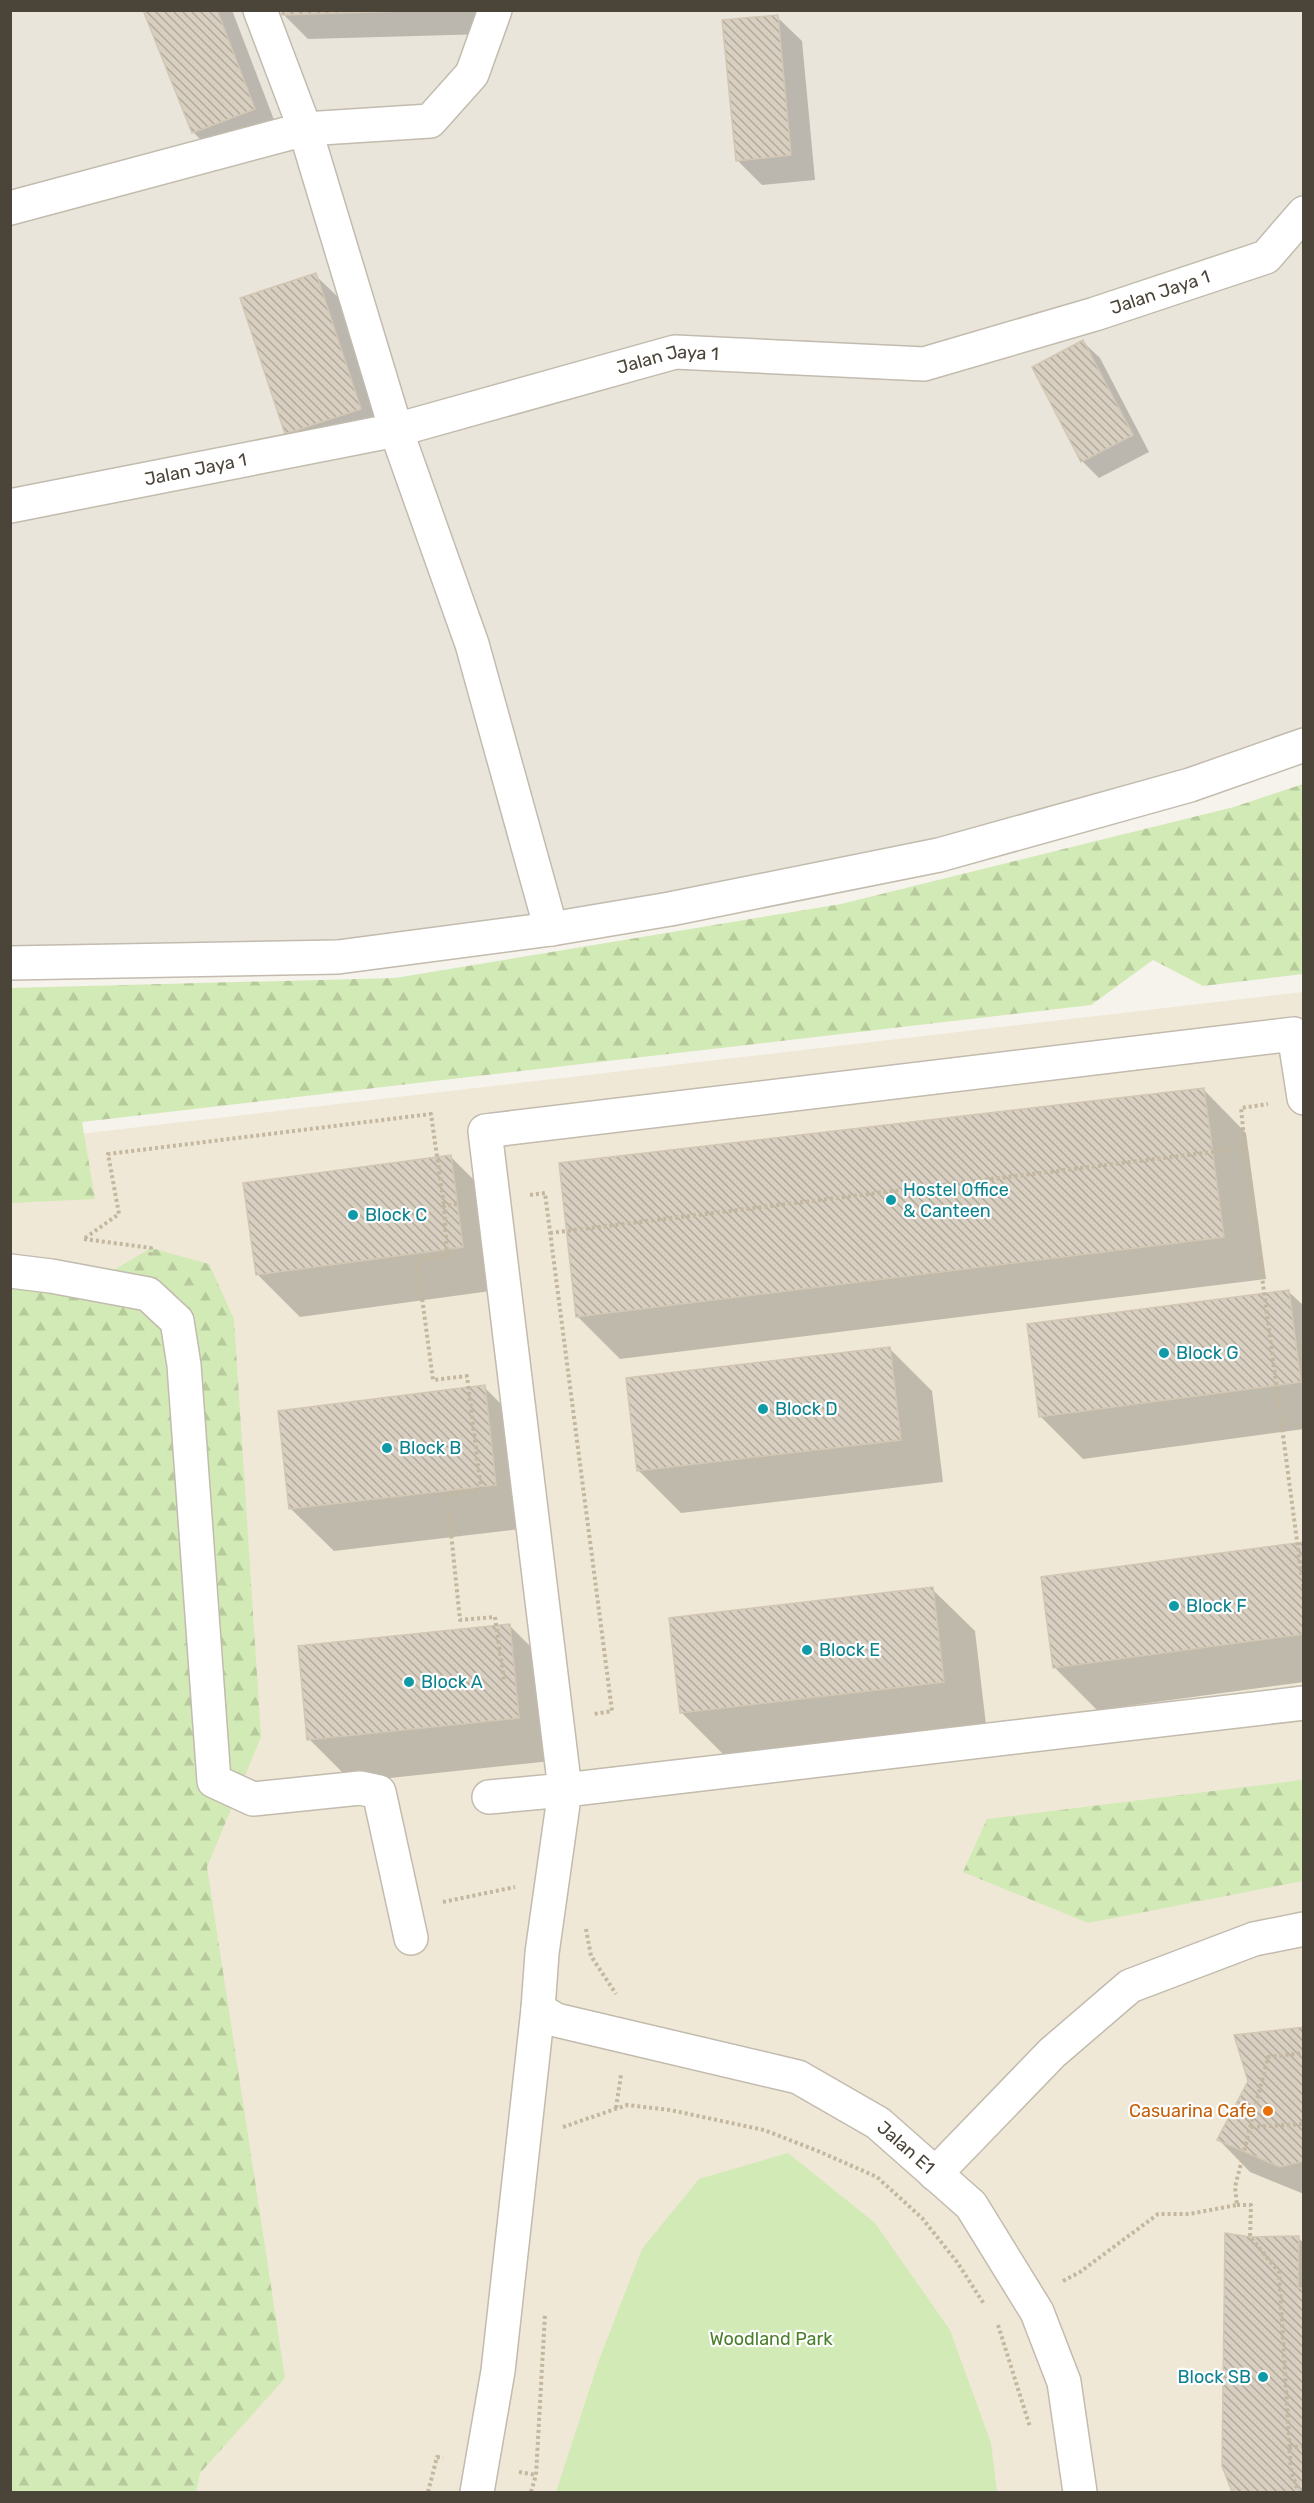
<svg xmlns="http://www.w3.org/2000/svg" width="1314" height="2503" viewBox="0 0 1314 2503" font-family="Rubik,sans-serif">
<defs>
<pattern id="forest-firs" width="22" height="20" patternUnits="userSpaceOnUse" patternTransform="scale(1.5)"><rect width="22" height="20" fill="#d2eab5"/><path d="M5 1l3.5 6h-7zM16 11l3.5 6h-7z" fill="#b6ca9c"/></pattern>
<pattern id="building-back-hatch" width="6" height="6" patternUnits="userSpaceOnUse" patternTransform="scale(1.5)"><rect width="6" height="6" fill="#d8cfc1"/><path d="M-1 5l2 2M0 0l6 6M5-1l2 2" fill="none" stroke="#b1aa9e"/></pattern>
</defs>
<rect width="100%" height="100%" fill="#f6f3ec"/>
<!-- residential -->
<path fill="#eae5da" d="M10,11H1303V761L395,965L11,974Z"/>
<!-- education -->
<path fill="#efe8d6" d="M1303,992V2492H11L10,1142Z"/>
<!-- forest -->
<g fill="url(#forest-firs)">
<path d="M1303,784V974L1203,986L1153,960L1091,1005L82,1122L95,1199L11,1203V988L395,978L841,904L1234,807Z"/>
<path d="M151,1248L209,1264L234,1319L261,1737L207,1867L285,2378L200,2473L196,2492H11V1285L82,1289Z"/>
<path d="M1303,1780V1881L1088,1923L963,1872L987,1819Z"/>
</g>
<!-- park -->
<path fill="#d2eab5" d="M788,2153L875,2223L950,2330L991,2443L997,2492H556L599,2360L642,2249L699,2179Z"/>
<!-- shadow -->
<g fill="#0003">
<path d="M145,10H232L279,133L218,157L193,132Z"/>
<path d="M283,10H486L487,34L308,39L283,14Z"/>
<path d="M777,17L802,41L815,180L762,185L737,160Z"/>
<path d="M315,275L340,299L384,433L311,458L286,433Z"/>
<path d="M1083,342L1100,358L1149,452L1099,478L1082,461L1034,367Z"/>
<path d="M1204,1090L1246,1133L1266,1279L620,1359L577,1316Z"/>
<path d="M450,1156L493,1199L505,1289L300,1317L257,1274Z"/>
<path d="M1289,1292L1304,1306V1429L1083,1459L1040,1416Z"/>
<path d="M889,1348L932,1391L943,1482L681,1513L638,1470Z"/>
<path d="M484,1387L527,1430L538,1527L334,1551L291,1509L280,1412Z"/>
<path d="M1304,1544V1682L1097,1710L1054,1667Z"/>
<path d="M932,1589L975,1631L986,1725L724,1755L682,1713Z"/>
<path d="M509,1625L552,1668L561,1760L352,1782L309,1739Z"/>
<path d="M1304,2029V2194L1250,2172L1219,2140Z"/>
<path d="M1298,2238L1304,2243V2492H1233L1223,2466L1250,2239Z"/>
</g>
<!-- building -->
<g fill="url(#building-back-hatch)" stroke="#d3c7b4" stroke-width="1.5">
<path d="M143,10H217L255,109L192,133Z"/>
<path d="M282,10H435L282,15Z"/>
<path d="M778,15L791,155L736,161L722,20Z"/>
<path d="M316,273L361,409L285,434L240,298Z"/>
<path d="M1083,340L1133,435L1081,462L1032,367Z"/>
<path d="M1204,1088L1224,1237L576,1317L559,1163Z"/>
<path d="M451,1155L463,1247L256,1275L243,1183Z"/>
<path d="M1289,1290L1301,1382L1039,1417L1027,1324Z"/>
<path d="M890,1347L901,1440L637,1471L626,1378Z"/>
<path d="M485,1385L496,1485L289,1509L278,1411Z"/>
<path d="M1304,1542V1634L1053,1668L1041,1577Z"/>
<path d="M933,1587L944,1682L680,1713L669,1618Z"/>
<path d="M510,1624L519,1718L307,1740L298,1646Z"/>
<path d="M1304,2027V2161L1280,2167L1217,2140L1248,2081L1234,2035Z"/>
<path d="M1225,2233L1250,2237L1299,2236L1298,2288H1304V2492H1232L1222,2466Z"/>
</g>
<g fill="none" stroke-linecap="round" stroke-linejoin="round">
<defs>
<g id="minor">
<path d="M260,10L305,129L396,430L472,644L551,929"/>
<path d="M10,208L305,129L430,121L472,74L495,10"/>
<path id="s1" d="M10,506L396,430L675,352L924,364L1095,314L1266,257L1304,213"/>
<path d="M10,963L338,957L551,929L670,909L939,855L1190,785L1304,745"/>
<path d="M10,1271L51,1276L148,1294L177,1321L184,1365L214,1781L253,1799L360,1788L379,1792L411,1938"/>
<path d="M489,1797L565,1790L485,1131L1294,1034L1304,1098"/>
<path id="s2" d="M538,2009L556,2020L798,2077L878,2123L971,2205L1037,2312L1064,2382L1080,2492"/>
<path d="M935,2174L1052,2053L1130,1986L1254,1939L1304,1929"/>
<path d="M477,2492L498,2371L538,2009L542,1953L565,1790L1304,1703"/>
</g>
</defs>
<!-- minor casing -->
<use href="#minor" stroke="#c2bbae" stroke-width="36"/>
<!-- path -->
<g stroke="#c4b79f" stroke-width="4" stroke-dasharray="3 3" stroke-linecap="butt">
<path d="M1245,1148L1241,1108L1268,1104"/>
<path d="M530,1195L545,1193L612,1711L594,1714"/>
<path d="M457,1204L444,1206L447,1255L417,1260L433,1380L467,1376L481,1489L447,1494L460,1620L495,1617L504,1680"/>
<path d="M550,1233L1245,1148L1304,1594"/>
<path d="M85,1238L119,1214L108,1154L431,1114L444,1206"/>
<path d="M84,1239L151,1248L150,1257"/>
<path d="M443,1902L515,1887"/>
<path d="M586,1929L591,1956L616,1994"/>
<path d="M616,2108L621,2075"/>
<path d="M563,2127L627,2105L670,2110L764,2130L818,2151L877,2177L922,2218L957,2262L984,2304"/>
<path d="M1251,2127L1304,2124"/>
<path d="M1237,2205H1251L1250,2237L1279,2272L1291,2472L1299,2492"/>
<path d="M1063,2281L1080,2272L1158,2214H1189L1237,2205L1235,2187L1268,2057L1304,2053"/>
<path d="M998,2325L1030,2427"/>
<path d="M1289,2448L1304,2446"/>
<path d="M519,2472L536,2475"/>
<path d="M428,2492L437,2457L443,2458"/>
<path d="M531,2492L536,2475L545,2314"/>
</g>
<!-- minor -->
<use href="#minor" stroke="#fff" stroke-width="33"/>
</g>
<!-- markers -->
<g fill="#0f9aa8" stroke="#fff" stroke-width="2">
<circle cx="891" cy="1200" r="6"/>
<circle cx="353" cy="1215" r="6"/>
<circle cx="1164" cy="1353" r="6"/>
<circle cx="763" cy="1409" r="6"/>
<circle cx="387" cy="1448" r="6"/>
<circle cx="1174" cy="1606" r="6"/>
<circle cx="807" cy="1650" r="6"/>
<circle cx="409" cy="1682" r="6"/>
<circle cx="1263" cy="2377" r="6"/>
</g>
<circle fill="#e8710a" stroke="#fff" stroke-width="2" cx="1268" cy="2111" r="6"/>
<g text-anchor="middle" stroke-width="4.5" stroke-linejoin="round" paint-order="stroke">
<!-- street labels -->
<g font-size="18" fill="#4b4439" stroke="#fff">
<text dy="6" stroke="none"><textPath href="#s1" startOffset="1179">Jalan Jaya 1</textPath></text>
<text dy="6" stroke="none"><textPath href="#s1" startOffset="675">Jalan Jaya 1</textPath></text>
<text dy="6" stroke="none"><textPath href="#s1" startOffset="189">Jalan Jaya 1</textPath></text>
<text dy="6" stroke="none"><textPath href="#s2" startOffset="399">Jalan E1</textPath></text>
</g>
<!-- culture labels -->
<g font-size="18" fill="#0d838f" stroke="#fff" text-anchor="start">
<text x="903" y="1196">Hostel Office<tspan x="903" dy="21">&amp; Canteen</tspan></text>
<text x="365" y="1221">Block C</text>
<text x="1176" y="1359">Block G</text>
<text x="775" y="1415">Block D</text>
<text x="399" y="1454">Block B</text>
<text x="1186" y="1612">Block F</text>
<text x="819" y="1656">Block E</text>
<text x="421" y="1688">Block A</text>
<text x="1251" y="2383" text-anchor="end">Block SB</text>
</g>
<!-- food labels -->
<g font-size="18" fill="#c56008" stroke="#fff" text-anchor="end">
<text x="1256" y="2117">Casuarina Cafe</text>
</g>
<!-- park labels -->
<g font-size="18" fill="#4a7f2a" stroke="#fff">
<text x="771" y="2345">Woodland Park</text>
</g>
</g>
<!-- border -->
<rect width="1314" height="2503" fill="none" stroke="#4b4439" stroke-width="24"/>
</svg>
